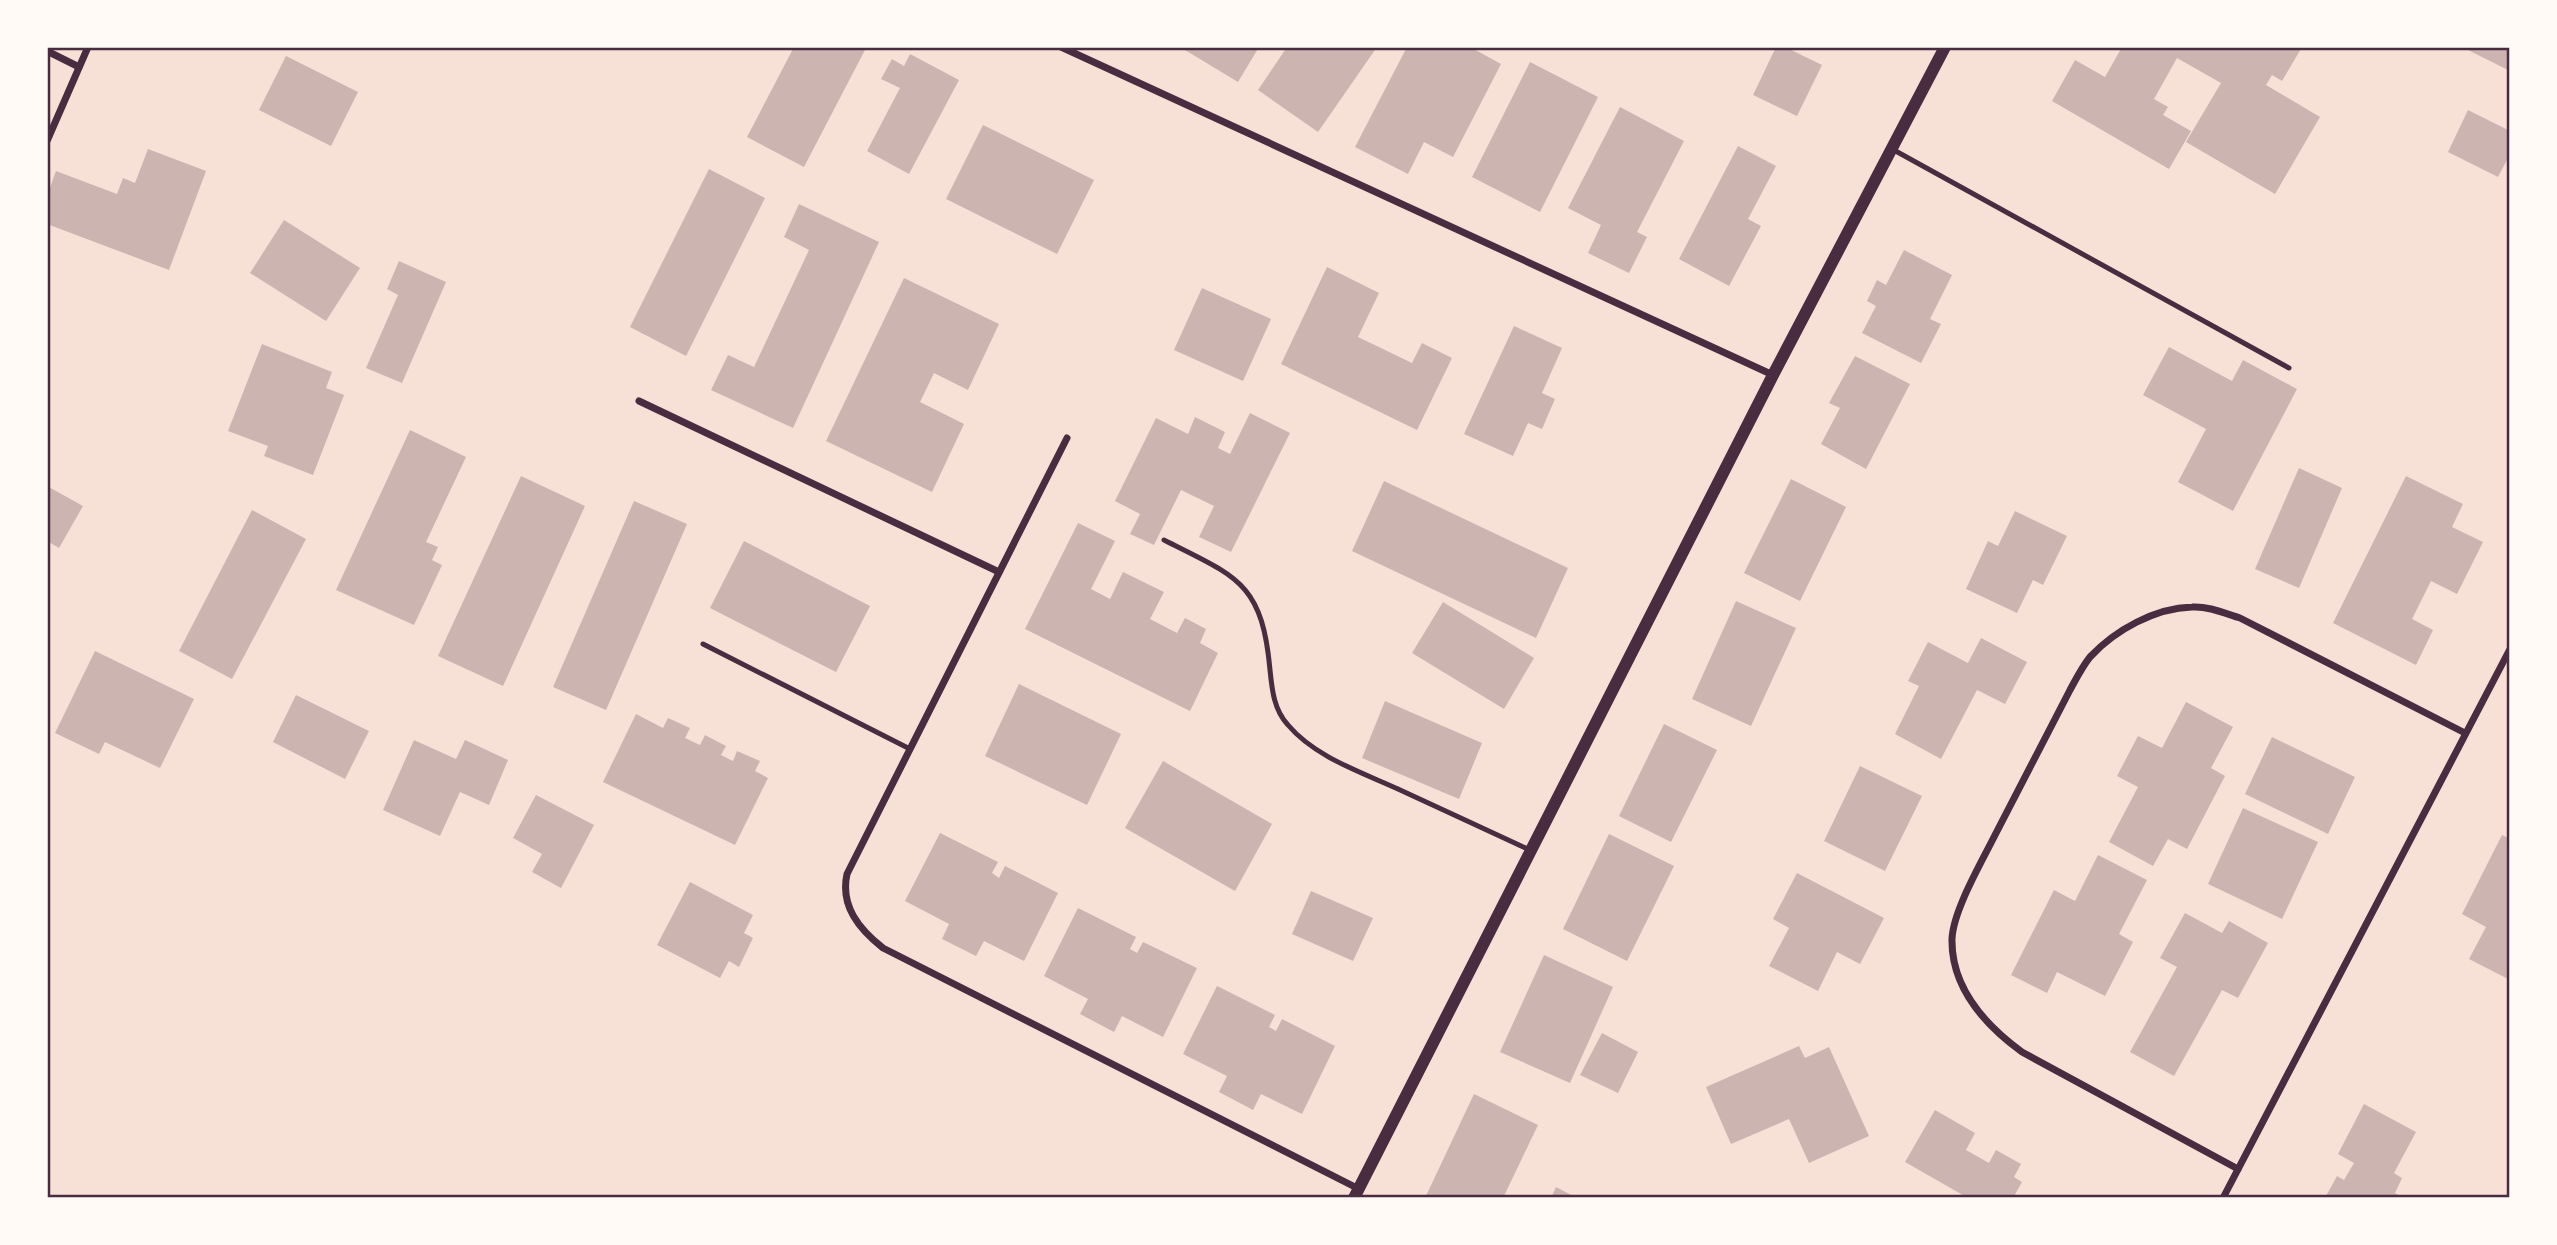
<svg xmlns="http://www.w3.org/2000/svg" width="2557" height="1245" viewBox="0 0 2557 1245" font-family="'Archivo Narrow',sans-serif">
<rect width="100%" height="100%" fill="#f7e1d7"/>
<!-- building -->
<g fill="#ccb4b1">
<path d="M794,47L866,48L804,167L747,137Z"/>
<path d="M1180,47H1259L1238,82Z"/>
<path d="M1287,47H1377L1318,132L1258,90Z"/>
<path d="M1407,47H1470L1501,64L1453,157L1424,142L1408,174L1355,147Z"/>
<path d="M1776,47H1785L1822,65L1797,116L1753,95Z"/>
<path d="M2122,47H2302L2282,81L2272,75L2266,85L2320,117L2275,194L2186,142L2221,83L2177,58L2154,99L2168,107L2163,115L2191,131L2169,169L2052,101L2075,60L2105,77Z"/>
<path d="M2462,47H2510V71Z"/>
<path d="M910,54L959,80L909,174L867,151L900,88L881,79L892,59L904,66Z"/>
<path d="M286,56L358,92L331,146L259,110Z"/>
<path d="M1530,62L1598,97L1540,212L1472,177Z"/>
<path d="M1620,107L1684,141L1637,232L1647,237L1629,273L1588,253L1601,225L1568,208Z"/>
<path d="M2468,110L2510,131V154L2498,177L2448,152Z"/>
<path d="M983,125L1094,180L1057,254L946,199Z"/>
<path d="M1738,146L1776,166L1748,219L1761,226L1729,286L1679,259Z"/>
<path d="M148,149L206,171L169,270L47,224V196L56,171L117,194L123,178L135,183Z"/>
<path d="M709,169L765,198L686,356L630,327Z"/>
<path d="M799,204L879,242L793,428L711,390L728,355L754,367L809,250L784,237Z"/>
<path d="M284,220L360,268L326,321L250,273Z"/>
<path d="M1904,250L1952,275L1930,319L1941,324L1921,363L1862,333L1876,306L1867,301L1877,280L1886,285Z"/>
<path d="M399,261L446,282L402,383L366,368L398,295L387,289Z"/>
<path d="M1327,267L1379,293L1358,337L1412,363L1422,343L1452,358L1417,430L1281,364Z"/>
<path d="M904,278L999,324L968,390L934,373L920,402L964,424L932,492L826,441Z"/>
<path d="M1202,288L1271,319L1243,381L1174,350Z"/>
<path d="M1514,326L1562,348L1542,393L1555,399L1542,429L1528,423L1513,456L1464,434Z"/>
<path d="M262,344L332,372L326,388L344,395L313,475L264,456L268,446L228,431Z"/>
<path d="M2169,347L2232,381L2243,360L2297,389L2233,511L2178,482L2206,429L2143,395Z"/>
<path d="M1855,356L1910,384L1866,469L1821,444L1840,408L1829,403Z"/>
<path d="M1250,413L1290,433L1231,552L1199,537L1214,506L1181,490L1154,545L1130,534L1140,514L1115,501L1156,418L1188,434L1195,417L1225,432L1218,448L1230,454Z"/>
<path d="M410,430L466,457L426,542L438,547L432,560L442,565L414,625L336,590Z"/>
<path d="M2299,468L2342,488L2299,588L2255,569Z"/>
<path d="M521,476L585,506L503,686L438,656Z"/>
<path d="M2406,476L2463,504L2452,527L2483,542L2457,594L2431,581L2412,619L2433,630L2416,665L2333,623Z"/>
<path d="M1791,479L1846,507L1800,601L1744,573Z"/>
<path d="M1384,481L1568,568L1536,638L1352,551Z"/>
<path d="M47,486L83,506L59,548L47,541Z"/>
<path d="M634,501L687,524L606,710L553,687Z"/>
<path d="M252,510L306,539L232,679L179,651Z"/>
<path d="M2015,511L2067,536L2043,585L2033,580L2017,613L1966,589L1988,541L1998,546Z"/>
<path d="M1078,523L1115,541L1091,589L1110,599L1123,572L1164,592L1150,619L1177,633L1185,618L1206,629L1200,643L1218,653L1190,711L1025,629Z"/>
<path d="M744,541L870,606L836,672L710,608Z"/>
<path d="M1736,601L1796,628L1751,726L1692,699Z"/>
<path d="M1443,602L1534,658L1504,709L1412,653Z"/>
<path d="M1981,638L2027,662L2005,704L1977,690L1941,759L1895,734L1919,686L1908,681L1928,642L1968,663Z"/>
<path d="M95,651L194,699L160,768L105,742L99,754L55,733Z"/>
<path d="M1019,684L1121,734L1087,805L985,756Z"/>
<path d="M296,695L369,731L345,779L273,742Z"/>
<path d="M1385,701L1482,743L1459,799L1362,758Z"/>
<path d="M2186,702L2233,727L2211,768L2225,776L2187,849L2168,839L2153,866L2109,842L2138,787L2117,776L2138,736L2162,748Z"/>
<path d="M636,714L663,728L668,718L690,728L685,738L700,745L705,735L726,746L721,755L733,761L737,751L760,761L755,771L768,778L735,845L603,782Z"/>
<path d="M1664,724L1717,750L1671,842L1619,816Z"/>
<path d="M2272,737L2355,777L2328,834L2245,794Z"/>
<path d="M414,740L456,759L465,740L508,760L489,805L460,792L440,836L383,810Z"/>
<path d="M1163,761L1272,824L1235,891L1125,828Z"/>
<path d="M1860,766L1922,796L1885,871L1824,841Z"/>
<path d="M536,795L594,825L561,888L532,872L542,854L513,838Z"/>
<path d="M2243,808L2318,842L2282,919L2208,884Z"/>
<path d="M940,833L998,862L992,873L999,878L1005,866L1058,893L1024,961L984,941L976,956L942,939L949,924L905,901Z"/>
<path d="M1609,834L1674,866L1627,961L1563,929Z"/>
<path d="M2502,835L2510,839V980L2469,959L2486,927L2462,914Z"/>
<path d="M2098,855L2147,880L2119,934L2133,942L2105,996L2057,972L2047,993L2011,975L2054,890L2075,901Z"/>
<path d="M1797,873L1884,918L1860,964L1837,952L1818,991L1769,966L1789,928L1773,919Z"/>
<path d="M690,882L753,915L744,933L753,938L739,967L729,961L720,978L657,945Z"/>
<path d="M1311,891L1373,918L1353,961L1292,934Z"/>
<path d="M1078,908L1136,937L1130,949L1137,953L1143,942L1197,968L1163,1037L1122,1016L1114,1032L1080,1014L1088,999L1044,976Z"/>
<path d="M2185,913L2222,933L2229,921L2268,943L2238,998L2222,990L2174,1076L2130,1052L2177,967L2160,958Z"/>
<path d="M1544,955L1613,987L1570,1083L1500,1052Z"/>
<path d="M1217,986L1275,1015L1269,1027L1276,1031L1282,1019L1335,1046L1302,1114L1261,1094L1253,1110L1219,1092L1227,1076L1183,1054Z"/>
<path d="M1602,1033L1638,1052L1618,1093L1580,1075Z"/>
<path d="M1799,1046L1805,1058L1829,1047L1869,1136L1809,1163L1789,1119L1731,1144L1706,1087Z"/>
<path d="M1474,1094L1538,1125L1503,1198H1425Z"/>
<path d="M2364,1104L2416,1132L2394,1173L2402,1178L2395,1193L2403,1198H2325L2337,1176L2344,1180L2354,1163L2338,1154Z"/>
<path d="M1935,1110L1975,1133L1966,1150L1989,1163L1996,1150L2021,1164L2014,1177L2022,1182L2013,1198H1968L1905,1162Z"/>
<path d="M1556,1187L1577,1198H1551Z"/>
</g>
<g fill="none" stroke-linecap="round" stroke-linejoin="round">
<!-- service -->
<g stroke="#4a2c40" stroke-width="5">
<path d="M1892,149L2289,368"/>
<path d="M1164,540C1237,577 1262,582 1270,670C1272,690 1274,710 1288,725C1315,757 1361,772 1398,789C1442,809 1486,830 1530,850"/>
<path d="M703,644L910,749"/>
</g>
<!-- minor -->
<g stroke="#4a2c40" stroke-width="7">
<path d="M1061,47L1773,375"/>
<path d="M47,51L79,67"/>
<path d="M47,141L88,47"/>
<path d="M639,401L999,572"/>
<path d="M1067,438L847,874C840,906 859,929 883,948L1359,1189"/>
<path d="M2238,1169L2022,1052C1985,1025 1951,988 1952,939C1953,911 1981,863 1994,837C2019,788 2045,739 2070,690C2076,679 2082,667 2090,657C2115,630 2155,608 2192,607C2208,606 2224,613 2240,618L2465,733"/>
<path d="M2223,1198L2510,649"/>
</g>
<!-- tertiary -->
<path stroke="#4a2c40" stroke-width="12" d="M1354,1198L1773,375L1945,47"/>
</g>
<!-- border -->
<rect width="2557" height="1245" fill="none" stroke="#fffaf5" stroke-width="98"/>
<rect x="49" y="49" width="2459" height="1147" fill="none" stroke="#4a2c40" stroke-width="2.5"/>
</svg>
